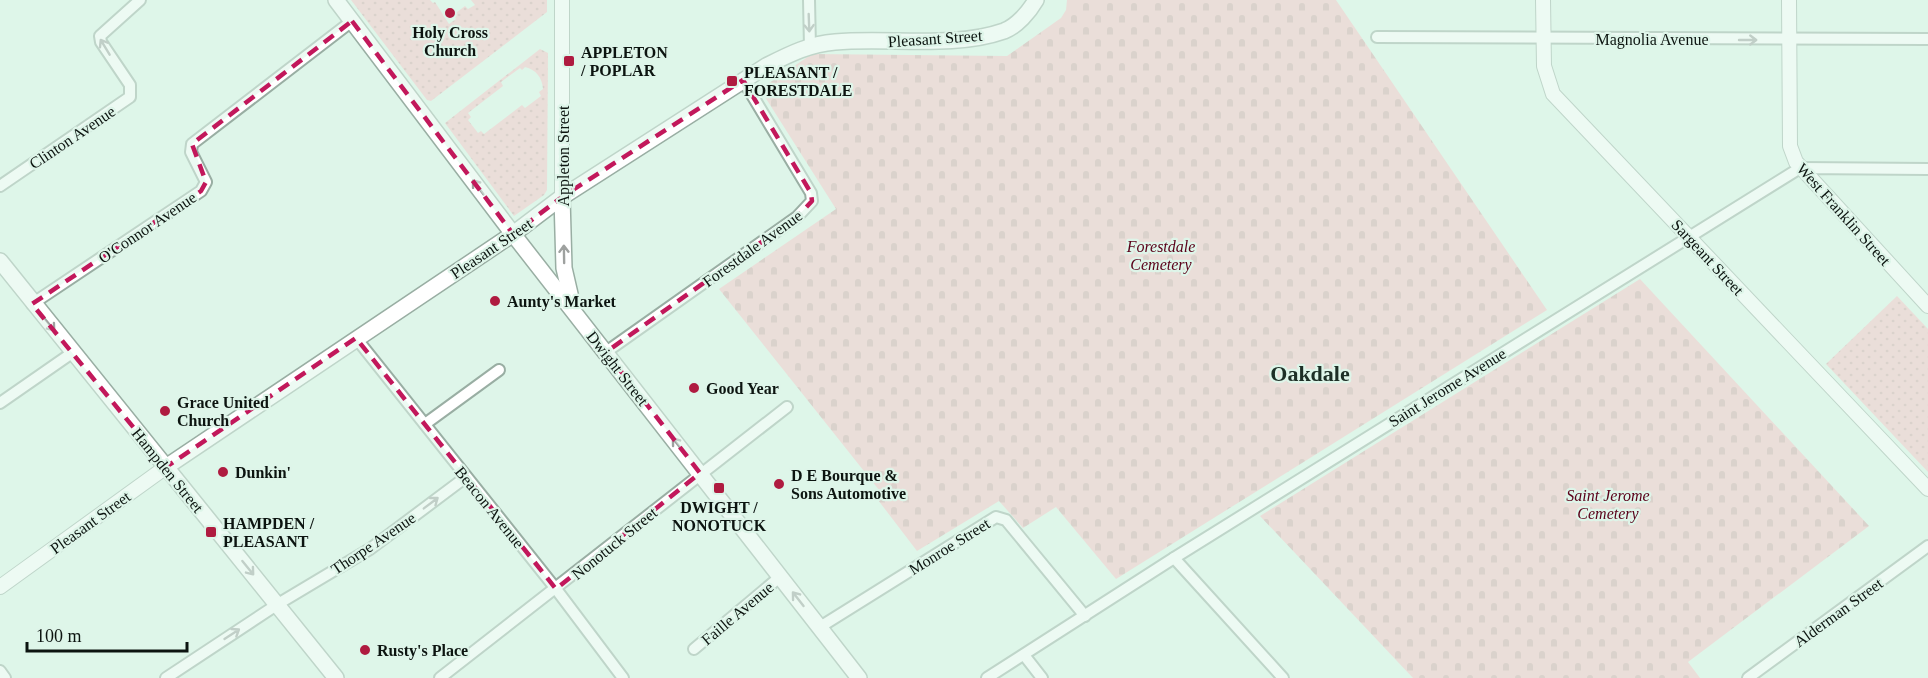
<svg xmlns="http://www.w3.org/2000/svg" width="1928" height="678" viewBox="0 0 1928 678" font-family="'Times New Roman',serif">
<defs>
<pattern id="grass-dots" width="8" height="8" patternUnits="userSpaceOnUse" patternTransform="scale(1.5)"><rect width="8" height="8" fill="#f9c2c5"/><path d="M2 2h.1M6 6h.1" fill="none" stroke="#d4a6a8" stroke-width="1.8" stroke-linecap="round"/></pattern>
<pattern id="cemetery-stones" width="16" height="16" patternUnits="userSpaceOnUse" patternTransform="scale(1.5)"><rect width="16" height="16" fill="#f9c2c5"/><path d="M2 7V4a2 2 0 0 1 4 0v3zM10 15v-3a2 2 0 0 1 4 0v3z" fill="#d4a6a8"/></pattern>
</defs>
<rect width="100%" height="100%" fill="#def5e9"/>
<!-- grass -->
<g fill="url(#grass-dots)" fill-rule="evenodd">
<path d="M351,0H430L433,3L435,2L449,24L456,19L453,15L465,6L468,9L475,5L471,0H547V12L431,101L427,100Z"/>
<path d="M540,49L548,53L547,190L544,195L514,216L445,123ZM525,67C536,70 542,77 543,89L539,92L541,96L525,108L522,105L484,134L481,131L478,133L468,120L471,117L468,113L503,86L501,82L520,68L522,70Z"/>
<path d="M1897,296L1928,329V472L1826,364Z"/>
</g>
<!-- cemetery -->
<g fill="url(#cemetery-stones)">
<path d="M1067,0H1336L1547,310L1116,579L1056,507L1023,528L999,501L917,551L878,500L883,495L719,289L836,209L760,89L812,54L1007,56L1061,18L1066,10Z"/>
<path d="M1640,279L1869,526L1688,662L1700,678H1413L1260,516Z"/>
</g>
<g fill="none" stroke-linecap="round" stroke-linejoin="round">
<defs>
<g id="minor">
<path d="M809,0L810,47"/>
<path d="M1377,37L1928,39"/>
<path d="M0,186L130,97V85L101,42L100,36L140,0"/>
<path d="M32,304L201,191L206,182L191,152L192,144L352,21"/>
<path d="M356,338L556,589L623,678"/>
<path d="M606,352L797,217L812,201L811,193L743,80"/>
<path d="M0,403L72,353"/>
<path d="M425,424L499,370"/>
<path d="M1174,558L1283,678"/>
<path d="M820,627L996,517L1006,520L1085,616"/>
<path d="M694,649L781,576"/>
<path d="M1024,655L1042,678"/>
<path d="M0,671L5,678"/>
<path d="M166,678L278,604L370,549L466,477"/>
<path d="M440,678L787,407"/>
<path d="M987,678L1174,558L1800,168L1928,169"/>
<path d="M1748,678L1928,546"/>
</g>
<g id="tertiary">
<path d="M562,0V197"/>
<path d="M1543,0L1544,66L1553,94L1928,489"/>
<path d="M1789,0L1790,146L1796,162L1928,306"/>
<path d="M0,587L166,467"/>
</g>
<g id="secondary">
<path d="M336,0L513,234L859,678"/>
<path d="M562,197L564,268L573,307"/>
<path d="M0,261L336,678"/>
<path d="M166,467L513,234L562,197L766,66C788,55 809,44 835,42C888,37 953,49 1004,31C1017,26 1029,12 1036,0"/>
</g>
</defs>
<!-- minor casing -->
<use href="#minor" stroke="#99aea3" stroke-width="14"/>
<!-- tertiary casing -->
<use href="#tertiary" stroke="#99aea3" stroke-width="16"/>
<!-- secondary casing -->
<use href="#secondary" stroke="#99aea3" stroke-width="18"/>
<!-- minor -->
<use href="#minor" stroke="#fff" stroke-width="10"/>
<!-- tertiary -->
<use href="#tertiary" stroke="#fff" stroke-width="14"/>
<!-- secondary -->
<use href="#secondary" stroke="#fff" stroke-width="15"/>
</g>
<!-- one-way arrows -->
<defs><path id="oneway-shaft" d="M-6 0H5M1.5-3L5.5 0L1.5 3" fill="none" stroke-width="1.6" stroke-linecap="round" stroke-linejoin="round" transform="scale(1.5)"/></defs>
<g stroke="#9ea19f">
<use href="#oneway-shaft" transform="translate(809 23) rotate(88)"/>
<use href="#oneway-shaft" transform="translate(1748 40)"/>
<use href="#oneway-shaft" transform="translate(105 47) rotate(-121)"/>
<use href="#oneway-shaft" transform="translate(478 187) rotate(-127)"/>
<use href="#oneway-shaft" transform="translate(564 254) rotate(-91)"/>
<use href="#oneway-shaft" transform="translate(49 324) rotate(51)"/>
<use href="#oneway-shaft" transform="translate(678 445) rotate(-128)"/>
<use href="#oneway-shaft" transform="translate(431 503) rotate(-37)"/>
<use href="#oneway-shaft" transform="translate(248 568) rotate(51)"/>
<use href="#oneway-shaft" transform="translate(798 599) rotate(-128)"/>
<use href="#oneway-shaft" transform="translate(232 634) rotate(-33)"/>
</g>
<!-- marked area -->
<path d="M0 0H1928V678H0ZM352,21L513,234L562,197L743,80L811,193L812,201L797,217L606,352L700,473L556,589L356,338L166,467L32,304L201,191L206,182L192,144Z" fill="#def5e9" fill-opacity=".55" fill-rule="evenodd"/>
<path fill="none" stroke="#c2185b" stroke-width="4.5" stroke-dasharray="12 8" stroke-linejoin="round" d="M352,21L513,234L562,197L743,80L811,193L812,201L797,217L606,352L700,473L556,589L356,338L166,467L32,304L201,191L206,182L192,144Z"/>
<!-- markers -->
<g fill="#af1b40" stroke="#def5e9" stroke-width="2">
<circle cx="450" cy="13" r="6"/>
<rect x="563" y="55" width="12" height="12" rx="3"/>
<rect x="726" y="75" width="12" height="12" rx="3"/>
<circle cx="495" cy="301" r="6"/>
<circle cx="694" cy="388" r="6"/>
<circle cx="165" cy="411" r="6"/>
<circle cx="223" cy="472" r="6"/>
<circle cx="779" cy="484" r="6"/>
<rect x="713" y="482" width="12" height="12" rx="3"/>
<rect x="205" y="526" width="12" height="12" rx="3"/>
<circle cx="365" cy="650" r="6"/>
</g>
<g text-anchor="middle" stroke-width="4.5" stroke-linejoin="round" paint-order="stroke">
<!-- poi labels -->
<g font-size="16" font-weight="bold" fill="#0c1410" stroke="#def5e9" text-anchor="start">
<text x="450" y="38" text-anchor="middle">Holy Cross<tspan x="450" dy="18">Church</tspan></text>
<text x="581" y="58">APPLETON<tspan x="581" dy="18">/ POPLAR</tspan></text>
<text x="744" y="78">PLEASANT /<tspan x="744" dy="18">FORESTDALE</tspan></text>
<text x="507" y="307">Aunty's Market</text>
<text x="706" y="394">Good Year</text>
<text x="177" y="408">Grace United<tspan x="177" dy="18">Church</tspan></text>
<text x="235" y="478">Dunkin'</text>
<text x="791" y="481">D E Bourque &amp;<tspan x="791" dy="18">Sons Automotive</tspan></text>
<text x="719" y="513" text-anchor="middle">DWIGHT /<tspan x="719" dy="18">NONOTUCK</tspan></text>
<text x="223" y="529">HAMPDEN /<tspan x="223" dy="18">PLEASANT</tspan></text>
<text x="377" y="656">Rusty's Place</text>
</g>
<!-- street labels -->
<g font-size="16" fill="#0c1410" stroke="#def5e9">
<text transform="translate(935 38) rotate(-4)" y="6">Pleasant Street</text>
<text x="1652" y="45">Magnolia Avenue</text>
<text transform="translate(72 137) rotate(-34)" y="6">Clinton Avenue</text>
<text transform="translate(563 156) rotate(-90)" y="6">Appleton Street</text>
<text transform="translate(1844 214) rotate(48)" y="6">West Franklin Street</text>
<text transform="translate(147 227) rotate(-34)" y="6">O'Connor Avenue</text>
<text transform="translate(491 248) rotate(-34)" y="6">Pleasant Street</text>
<text transform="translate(752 248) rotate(-36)" y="6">Forestdale Avenue</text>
<text transform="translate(1708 257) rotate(47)" y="6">Sargeant Street</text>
<text transform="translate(618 368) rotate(52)" y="6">Dwight Street</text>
<text transform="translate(1447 387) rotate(-32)" y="6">Saint Jerome Avenue</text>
<text transform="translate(168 470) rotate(51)" y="6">Hampden Street</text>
<text transform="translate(490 507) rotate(51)" y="6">Beacon Avenue</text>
<text transform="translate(90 522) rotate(-36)" y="6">Pleasant Street</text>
<text transform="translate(373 543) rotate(-34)" y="6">Thorpe Avenue</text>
<text transform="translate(614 543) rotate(-39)" y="6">Nonotuck Street</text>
<text transform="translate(949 546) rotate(-32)" y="6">Monroe Street</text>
<text transform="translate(1838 612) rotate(-36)" y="6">Alderman Street</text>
<text transform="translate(737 613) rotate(-40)" y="6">Faille Avenue</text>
</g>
<!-- park labels -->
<g font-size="16" font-style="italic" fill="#5a0019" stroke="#def5e9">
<text x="1161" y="252">Forestdale<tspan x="1161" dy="18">Cemetery</tspan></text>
<text x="1608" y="501">Saint Jerome<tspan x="1608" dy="18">Cemetery</tspan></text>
</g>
<!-- district labels -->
<g font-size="22" font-weight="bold" fill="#1d2f26" stroke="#def5e9">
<text x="1310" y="381">Oakdale</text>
</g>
</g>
<!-- scale -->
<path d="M27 642v9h160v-9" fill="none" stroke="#0c1410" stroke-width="3"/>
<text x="36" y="642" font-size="18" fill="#0c1410" stroke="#def5e9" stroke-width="4.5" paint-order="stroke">100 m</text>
</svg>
